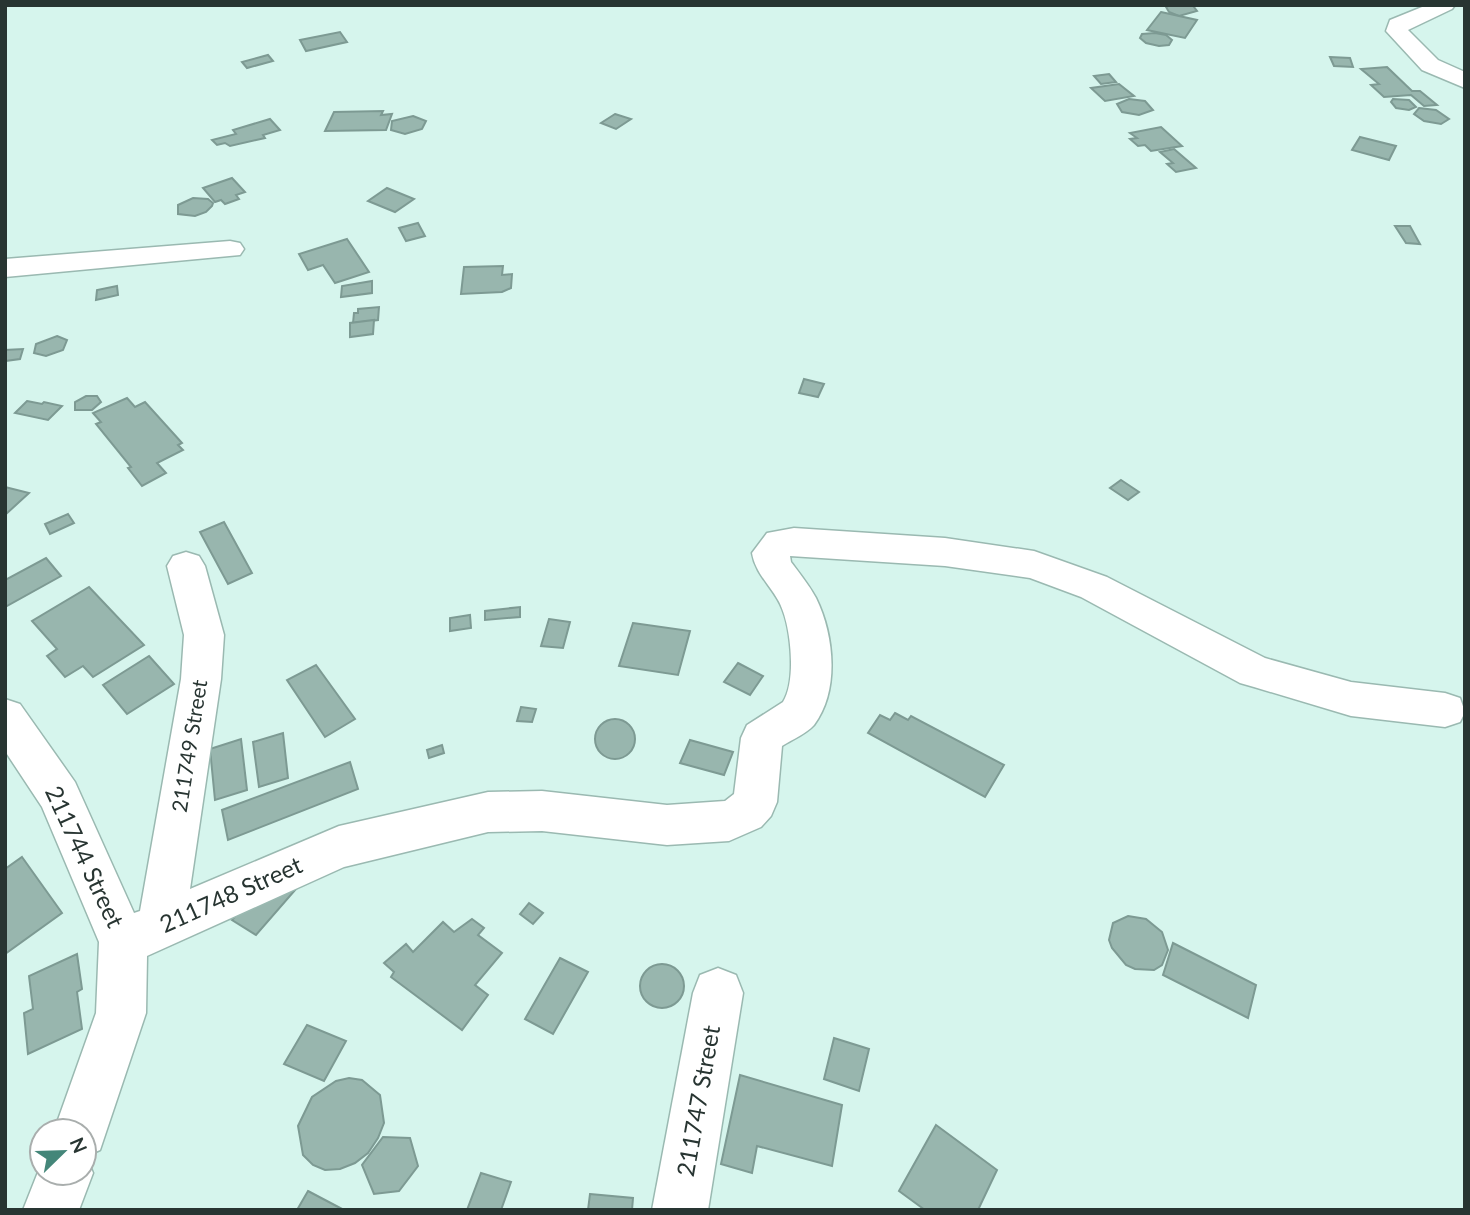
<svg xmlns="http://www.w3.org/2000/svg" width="1470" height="1215" viewBox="0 0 1470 1215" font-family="Lato,sans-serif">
<rect width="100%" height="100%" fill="#d6f5ed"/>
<!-- building -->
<g fill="#98b6ae" stroke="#7d9a93" stroke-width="2">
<path d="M1170,5H1196L1194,7L1197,11L1179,16L1169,12L1166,7Z"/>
<path d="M1161,12L1197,20L1185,38L1147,30Z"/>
<path d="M340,32L347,42L306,51L300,40Z"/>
<path d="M1155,33L1166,35L1172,40L1169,45L1159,46L1146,43L1140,38L1142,34Z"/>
<path d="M268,55L273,61L247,68L242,62Z"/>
<path d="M1330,57L1350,58L1353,67L1334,66Z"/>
<path d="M1387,67L1412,91H1420L1437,105L1424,106L1411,95L1384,97L1371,85L1379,84L1361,69Z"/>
<path d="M1109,74L1116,82L1101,84L1094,76Z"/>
<path d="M1119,84L1134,96L1105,101L1091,88Z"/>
<path d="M1129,99L1145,101L1153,110L1139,115L1122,112L1117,104Z"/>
<path d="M1393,99L1409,100L1416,107L1409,110L1396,108L1391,102Z"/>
<path d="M1419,108L1436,110L1449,119L1441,124L1424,121L1414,114Z"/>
<path d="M383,111L381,115L392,114L386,130L325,131L334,112Z"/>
<path d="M615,114L631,119L616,129L601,123Z"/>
<path d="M413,116L426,121L422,129L405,134L391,130L392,121Z"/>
<path d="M270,119L280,130L263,135L265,138L230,146L225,143L217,145L212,140L236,134L233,130Z"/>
<path d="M1161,127L1182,146L1151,151L1145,145L1138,146L1130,139L1137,138L1130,133Z"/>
<path d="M1360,137L1396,146L1389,160L1352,150Z"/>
<path d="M1174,149L1196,168L1176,172L1167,164L1173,163L1160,152Z"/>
<path d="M232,178L245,192L236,195L239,199L225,204L221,200L215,202L203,188Z"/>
<path d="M387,188L414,199L395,212L368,201Z"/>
<path d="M193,198L208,199L213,203L212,206L206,212L195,216L178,214V205Z"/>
<path d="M418,223L425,236L406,241L399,228Z"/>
<path d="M1395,226H1410L1420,244L1406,243Z"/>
<path d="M347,239L369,272L335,283L323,265L308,270L299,254Z"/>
<path d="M503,266L502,275L512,274L511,288L502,292L461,294L464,267Z"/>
<path d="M372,281V293L341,297L342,286Z"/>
<path d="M117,286L118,295L96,300L97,290Z"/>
<path d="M379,307L378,320L353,323L354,313H358V309Z"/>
<path d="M374,320L373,334L350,337V323Z"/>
<path d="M57,336L67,340L63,350L46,356L34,353L36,344Z"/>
<path d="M23,349L20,359L5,361V350Z"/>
<path d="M804,379L824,384L818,397L799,393Z"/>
<path d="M86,396H97L101,402L92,410H75V402Z"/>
<path d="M127,398L135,407L145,402L182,443L178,445L183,450L157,463L166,473L142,486L128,468L131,467L96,424L101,422L93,413Z"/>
<path d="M27,401L42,404L44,402L62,406L48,420L15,413Z"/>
<path d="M1121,480L1139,492L1128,500L1110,488Z"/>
<path d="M5,487L29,493L5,515Z"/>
<path d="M68,514L74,523L50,534L45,524Z"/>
<path d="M224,522L252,573L228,584L200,532Z"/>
<path d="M46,558L61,576L5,607V580Z"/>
<path d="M89,587L144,645L93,677L83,666L65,677L47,656L57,649L32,621Z"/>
<path d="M520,607V617L485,620V611Z"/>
<path d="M470,615L471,628L450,631V618Z"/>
<path d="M549,619L570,622L563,648L541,646Z"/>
<path d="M633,623L690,631L678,675L619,666Z"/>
<path d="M149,656L174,684L127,714L103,685Z"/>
<path d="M738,663L763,676L750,695L724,682Z"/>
<path d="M316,665L355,719L325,737L287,680Z"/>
<path d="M521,707L536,709L532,722L517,721Z"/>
<path d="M895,713L908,720L911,716L1004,765L985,797L868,733L880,715L890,720Z"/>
<circle cx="615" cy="739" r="20"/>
<path d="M283,733L288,778L259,787L253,742Z"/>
<path d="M241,739L247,790L215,800L210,749Z"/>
<path d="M690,740L733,752L724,775L680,763Z"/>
<path d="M442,745L444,753L429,758L427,750Z"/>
<path d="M350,762L358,789L228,840L222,810Z"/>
<path d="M22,857L62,913L5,954V869Z"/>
<path d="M272,874L296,889L256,935L232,920Z"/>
<path d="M529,903L543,913L533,924L520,914Z"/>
<path d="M1128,916L1146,919L1162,932L1168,950L1162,965L1154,970L1135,969L1126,965L1112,948L1109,940L1113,923Z"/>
<path d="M472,919L484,928L478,935L502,953L475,985L488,995L462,1030L391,977L394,972L384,963L406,944L413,952L443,922L454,932Z"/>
<path d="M1173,943L1256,985L1248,1018L1163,975Z"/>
<path d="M77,954L82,989L77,992L82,1029L28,1054L24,1013L33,1009L29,976Z"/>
<path d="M560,958L588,972L553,1034L525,1019Z"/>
<circle cx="662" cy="986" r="22"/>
<path d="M307,1025L346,1041L324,1081L284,1064Z"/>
<path d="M834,1038L869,1049L859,1091L824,1079Z"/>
<path d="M740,1075L842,1105L832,1166L757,1146L752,1173L721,1164Z"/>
<path d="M349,1078L362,1080L380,1095L384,1123L378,1138L368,1153L355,1163L340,1169L325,1170L313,1165L303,1155L298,1126L312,1097L336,1081Z"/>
<path d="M936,1125L997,1170L978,1210H925L899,1191Z"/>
<path d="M383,1137L410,1138L418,1166L399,1191L374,1194L362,1165Z"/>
<path d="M481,1173L511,1182L501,1210H467Z"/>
<path d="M308,1191L344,1210H297Z"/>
<path d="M590,1194L633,1198L632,1210H588Z"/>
</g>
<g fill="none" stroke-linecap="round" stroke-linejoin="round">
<defs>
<g id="street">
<path d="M1427,5H1455L1452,9L1408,30L1438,60L1465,72V88L1422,70L1386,31L1390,20Z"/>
<path d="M230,241L240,243L244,249L240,255L5,277V259Z"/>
<path d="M794,528L945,538L1034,551L1107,577L1265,658L1351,682L1445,693L1460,698L1465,712L1460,722L1445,727L1351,716L1254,687L1240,683L1081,597L1030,578L945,566L790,556L791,562C800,574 809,585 816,598C834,635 840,690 814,725C806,734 793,739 782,746L777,802L771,816L761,827L729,841L667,845L542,831L488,832L344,867L147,956L146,1013L100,1150L86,1156L93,1173L79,1210H23L42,1162V1173H84V1131H54L96,1013L99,942L42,807L5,751V699L20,704L75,782L134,913L140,911L181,679L184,635L167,566L173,556L186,552L199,556L205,566L224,635L221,679L190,889L339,826L488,792L542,791L667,805L725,801L734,794L741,738L747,725L783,702C797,680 791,622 778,600C769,584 755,572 752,553L767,533Z"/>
<path d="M718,968L736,975L743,993L708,1210H652L693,993L700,975Z"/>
</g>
</defs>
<!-- street casing -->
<use href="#street" stroke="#9ab9b1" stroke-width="3"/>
<!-- street -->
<use href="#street" fill="#fff" fill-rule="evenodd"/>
</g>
<g text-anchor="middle" stroke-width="5" stroke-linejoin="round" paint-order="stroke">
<!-- street labels -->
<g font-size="21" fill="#283532" stroke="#fff">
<text transform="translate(190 746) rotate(-81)" y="7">211749 Street</text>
</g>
<!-- near-street labels -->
<g font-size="24" fill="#283532" stroke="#fff">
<text transform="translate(84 857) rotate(65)" y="8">211744 Street</text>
<text transform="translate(231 895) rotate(-24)" y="8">211748 Street</text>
<text transform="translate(699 1101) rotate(-80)" y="8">211747 Street</text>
</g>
</g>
<!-- border -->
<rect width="1470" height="1215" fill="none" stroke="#283532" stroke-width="14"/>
<!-- north arrow -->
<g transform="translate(63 1152) rotate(67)"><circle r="33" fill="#ffffff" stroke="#a9aead" stroke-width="2"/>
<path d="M0-5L12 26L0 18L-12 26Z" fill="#448679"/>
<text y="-10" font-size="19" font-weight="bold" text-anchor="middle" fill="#283532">N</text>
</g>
</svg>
